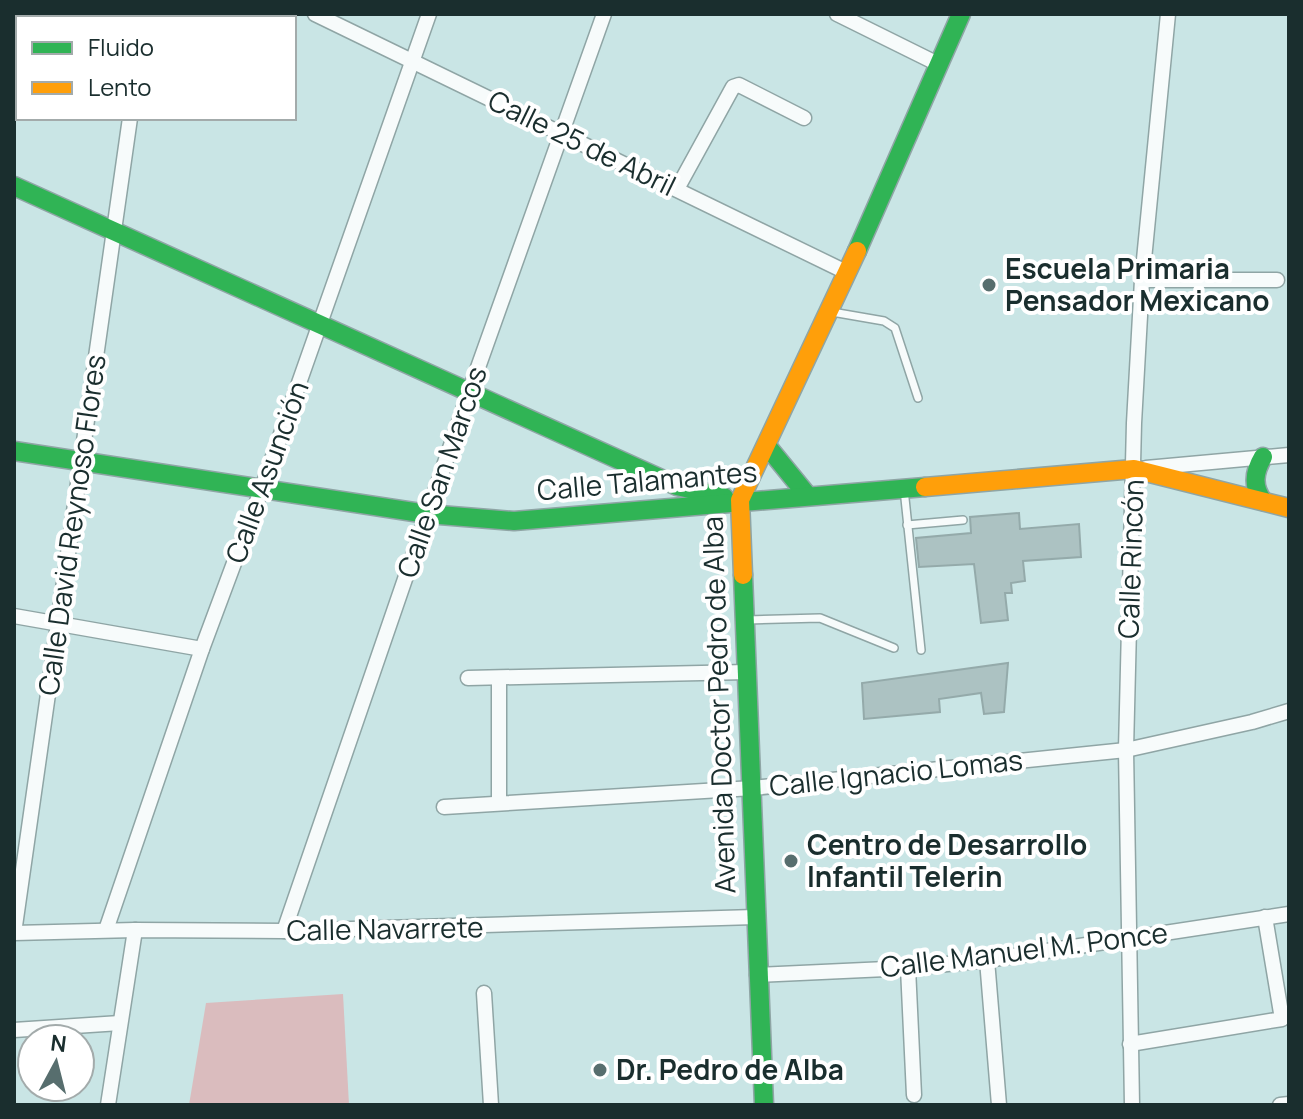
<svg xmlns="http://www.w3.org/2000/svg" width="1303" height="1119" viewBox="0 0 1303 1119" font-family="Manrope,sans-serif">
<rect width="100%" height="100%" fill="#c9e5e5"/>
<!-- green -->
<path fill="#dabcbe" d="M343,994L349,1105H189L206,1003Z"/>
<!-- building -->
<g fill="#acc2c2" stroke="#94aaaa" stroke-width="2">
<path d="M1019,513L1020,529L1079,524L1081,557L1023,561L1025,581L1011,583L1012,593H1005L1008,620L981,623L974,564L919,567L916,538L971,533L970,517Z"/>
<path d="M1008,663L1004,712L984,714L981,693L939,699L940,712L864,719L862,683Z"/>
</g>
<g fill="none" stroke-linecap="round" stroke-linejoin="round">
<defs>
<g id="lane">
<path d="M832,312L884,321L895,328L918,398"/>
<path d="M904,489L921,650"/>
<path d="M907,525L963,520"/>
<path d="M747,620L820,618L894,648"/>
</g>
<g id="street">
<path d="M315,14L848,273"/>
<path d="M837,14L938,64"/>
<path d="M145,18V14"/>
<path d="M677,189L733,87L739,85L804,118"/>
<path d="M1142,280H1277"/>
<path d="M1146,468L1289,455"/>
<path d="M14,616L202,649"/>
<path d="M468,678L747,672"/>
<path d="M499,803V678"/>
<path d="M444,807L753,788L1126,750L1252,722L1289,711"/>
<path d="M106,930L202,649L262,488L429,14"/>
<path d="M284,931L470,390L604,14"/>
<path d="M14,933L130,118"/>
<path d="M14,933L135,930L284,931L755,917"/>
<path d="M987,960L999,1105"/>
<path d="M908,968L914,1095"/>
<path d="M757,975L908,968L987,960L1289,914"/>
<path d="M484,993L491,1105"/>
<path d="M14,1030L120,1023"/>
<path d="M1130,1044L1282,1019L1265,917"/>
<path d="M108,1105L135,930"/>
<path d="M1132,1105L1126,750L1134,423L1142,280L1168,14"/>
<path d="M1280,1105L1289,1104"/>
</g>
<g id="fast">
<path d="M14,186L677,486L724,497"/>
<path d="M857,251L961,14"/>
<path d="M767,446L807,495"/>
<path d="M14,451L427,514L514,521L925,487"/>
<path d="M1263,457C1254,472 1252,486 1263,501"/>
<path d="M743,575L764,1105"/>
</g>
<g id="slow">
<path d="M925,487L1134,469L1289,508"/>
<path d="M743,575L740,500L857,251"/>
</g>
</defs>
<!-- lane casing -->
<use href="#lane" stroke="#8fa5a5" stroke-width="10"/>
<!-- street casing -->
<use href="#street" stroke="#8fa5a5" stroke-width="17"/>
<!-- fast casing -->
<use href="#fast" stroke="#8fa5a5" stroke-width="21"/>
<!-- slow casing -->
<use href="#slow" stroke="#8fa5a5" stroke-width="21"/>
<!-- lane -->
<use href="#lane" stroke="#f7fbfb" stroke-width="7"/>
<!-- street -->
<use href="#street" stroke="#f7fbfb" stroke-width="14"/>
<!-- fast -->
<use href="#fast" stroke="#30b455" stroke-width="18"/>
<!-- slow -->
<use href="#slow" stroke="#ff9f0a" stroke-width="18"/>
</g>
<!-- markers -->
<g fill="#576e6e" stroke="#fff" stroke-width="3">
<circle cx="989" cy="285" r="8"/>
<circle cx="791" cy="861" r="8"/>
<circle cx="600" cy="1070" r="8"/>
</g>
<g text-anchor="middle" stroke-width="8" stroke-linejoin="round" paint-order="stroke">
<!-- street labels -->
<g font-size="28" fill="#1a2e2e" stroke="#fff">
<text transform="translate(582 143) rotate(26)" y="10">Calle 25 de Abril</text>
<text transform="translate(267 472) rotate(-70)" y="10">Calle Asunción</text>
<text transform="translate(442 472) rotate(-71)" y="10">Calle San Marcos</text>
<text transform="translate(647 481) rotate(-5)" y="10">Calle Talamantes</text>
<text transform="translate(72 525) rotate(-82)" y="10">Calle David Reynoso Flores</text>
<text transform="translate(1131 559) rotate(-88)" y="10">Calle Rincón</text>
<text transform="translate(719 705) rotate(-92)" y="10">Avenida Doctor Pedro de Alba</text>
<text transform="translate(896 773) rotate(-6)" y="10">Calle Ignacio Lomas</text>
<text transform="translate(385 929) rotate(-1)" y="10">Calle Navarrete</text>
<text transform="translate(1024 950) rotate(-7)" y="10">Calle Manuel M. Ponce</text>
</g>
<!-- poi labels -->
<g font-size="28" font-weight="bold" fill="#1a2e2e" stroke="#fff" text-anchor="start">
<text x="1005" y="279">Escuela Primaria<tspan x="1005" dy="32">Pensador Mexicano</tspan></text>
<text x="807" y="855">Centro de Desarrollo<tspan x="807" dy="32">Infantil Telerin</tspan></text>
<text x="616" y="1080">Dr. Pedro de Alba</text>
</g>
</g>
<!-- border -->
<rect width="1303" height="1119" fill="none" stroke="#1a2e2e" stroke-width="32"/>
<!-- legend -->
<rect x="16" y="16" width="280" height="104" fill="#ffffff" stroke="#a3abab" stroke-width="2"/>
<rect x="32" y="42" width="40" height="12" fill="#30b455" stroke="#a3abab" stroke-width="2"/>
<text x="88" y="56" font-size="24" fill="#1a2e2e">Fluido</text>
<rect x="32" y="82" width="40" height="12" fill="#ff9f0a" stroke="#a3abab" stroke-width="2"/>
<text x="88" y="96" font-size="24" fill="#1a2e2e">Lento</text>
<!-- north arrow -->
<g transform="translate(56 1063) rotate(7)"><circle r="38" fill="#ffffff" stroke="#a3abab" stroke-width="2"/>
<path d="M0-6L14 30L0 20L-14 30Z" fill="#576e6e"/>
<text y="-12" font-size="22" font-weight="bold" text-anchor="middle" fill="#1a2e2e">N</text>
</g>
</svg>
